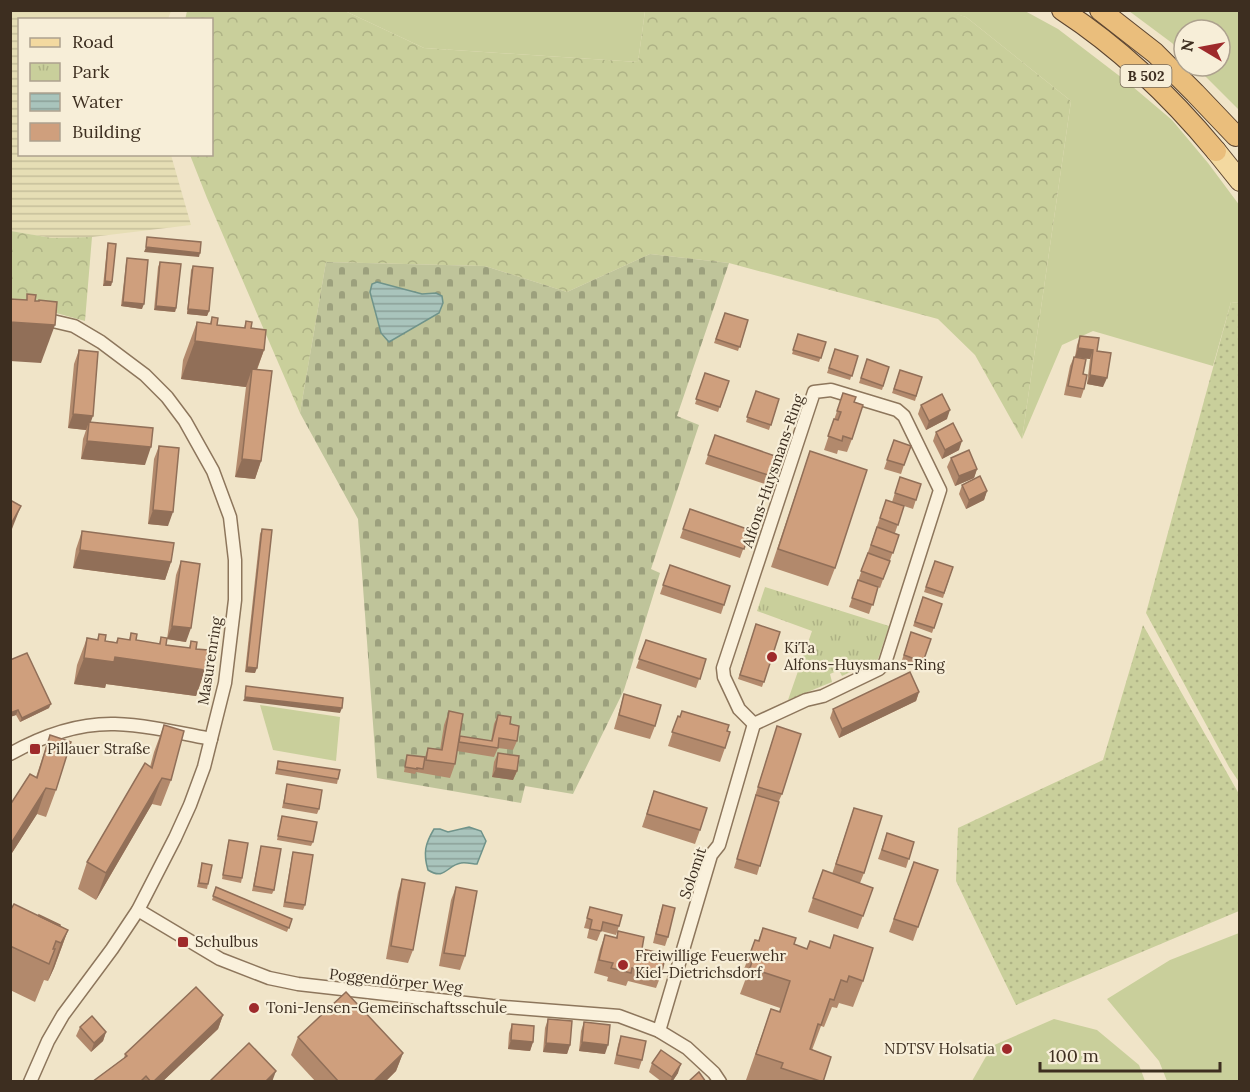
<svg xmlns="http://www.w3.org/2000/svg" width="1250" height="1092" viewBox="0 0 1250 1092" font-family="Lora,serif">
<defs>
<pattern id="farmland-rules" width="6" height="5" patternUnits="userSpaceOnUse" patternTransform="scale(1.5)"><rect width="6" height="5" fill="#e6deb5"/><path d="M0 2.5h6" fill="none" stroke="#c6bf9b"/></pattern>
<pattern id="forest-crowns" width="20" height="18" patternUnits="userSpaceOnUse" patternTransform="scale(1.5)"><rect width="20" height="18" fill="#c9cf9b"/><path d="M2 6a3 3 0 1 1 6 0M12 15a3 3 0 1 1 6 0" fill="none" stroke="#aeb285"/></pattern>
<pattern id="cemetery-stones" width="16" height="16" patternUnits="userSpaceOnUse" patternTransform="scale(1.5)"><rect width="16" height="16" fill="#bfc49a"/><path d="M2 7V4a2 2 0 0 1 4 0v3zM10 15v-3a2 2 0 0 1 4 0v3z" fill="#9ca07d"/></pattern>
<pattern id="park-tufts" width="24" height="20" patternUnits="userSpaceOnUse" patternTransform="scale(1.5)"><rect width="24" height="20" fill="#c9cf9b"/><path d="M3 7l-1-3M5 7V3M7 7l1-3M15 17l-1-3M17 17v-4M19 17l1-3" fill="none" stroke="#aeb285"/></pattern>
<pattern id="garden-dots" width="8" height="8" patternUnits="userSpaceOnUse" patternTransform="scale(1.5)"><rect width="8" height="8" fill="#c9cf9b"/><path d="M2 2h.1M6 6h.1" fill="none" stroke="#aeb285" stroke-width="1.8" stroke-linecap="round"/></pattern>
<pattern id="water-rules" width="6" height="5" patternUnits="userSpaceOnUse" patternTransform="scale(1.5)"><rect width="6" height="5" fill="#a9c4bc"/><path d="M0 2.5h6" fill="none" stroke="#8ba098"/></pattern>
</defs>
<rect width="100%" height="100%" fill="#f0e4c8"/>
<!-- farmland -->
<path fill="url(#farmland-rules)" d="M11,11H171L168,19L20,20V154L171,155L191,225L92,237L52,238L11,231Z"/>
<!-- grass -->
<g fill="#c9cf9b">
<path d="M345,11H645L638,62L424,48Z"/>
<path d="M945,11H1025L1058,29L1126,81L1172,120L1208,163L1240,206L1239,303L1231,302L1213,366L1093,331L1062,345L1022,439L1071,101L966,17Z"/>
<path d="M1129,11H1239V110L1195,66H1220V30H1184V55L1172,43Z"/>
<path d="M260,705L340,717L336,761L273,750Z"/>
<path d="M1239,933V1081H1167L1159,1061L1107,999L1170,960Z"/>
<path d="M1054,1019L1097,1030L1139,1065L1145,1081H972L992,1046Z"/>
</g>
<!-- forest -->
<g fill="url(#forest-crowns)">
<path d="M945,10L966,17L1071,101L1022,439L975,355L938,319L729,263L650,254L567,292L485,266L326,262L300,413L207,198L190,155L212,154V20H185L187,11H345L424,48L638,62L645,11Z"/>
<path d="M11,231L52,238L92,237L85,321L31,306L11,304Z"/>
</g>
<!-- cemetery -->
<path fill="url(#cemetery-stones)" d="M650,254L729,263L677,416L699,425L651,569L660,573L624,690L573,794L525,786L521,803L377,778L358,519L300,413L326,262L485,266L567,292Z"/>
<!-- park -->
<path fill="url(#park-tufts)" d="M765,587L889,626L878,659L842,676L839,670L830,674L832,682L788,700L812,631L757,611Z"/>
<!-- garden -->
<g fill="url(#garden-dots)">
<path d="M1231,302L1240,303L1239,782L1229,767L1146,613Z"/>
<path d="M1143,625L1239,794V911L1016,1005L956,881L958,828L1103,760Z"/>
</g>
<!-- water -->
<g fill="url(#water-rules)" stroke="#6f938a" stroke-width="1.5">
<path d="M377,282L422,294L436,293L442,296L443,303L439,313L389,342L381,333L370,292L372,284Z"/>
<path d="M469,827L481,831L486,841L477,864C473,864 466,862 461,863C447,865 445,881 428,870C423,853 425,844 434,829H440L448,832Z"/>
</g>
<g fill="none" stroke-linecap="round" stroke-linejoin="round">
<defs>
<g id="minor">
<path d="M10,313L27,315L74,326L101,342L145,375L167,397L185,421L213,471L230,517L235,560V600L225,683L204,767L190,805L175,838L138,910L112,949L63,1015L48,1041L30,1082"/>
<path d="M831,390L897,410L904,416L940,490L885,663L879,669L823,696L806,700L754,724L739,709L724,677L723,668L814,392Z"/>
<path d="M10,754C42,736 78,723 115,724C147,725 180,733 211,739"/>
<path d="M138,910L220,959L269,978L298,984L492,1006L619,1016L659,1031L687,1048L714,1073L720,1082"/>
<path d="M659,1031L711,855L719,845L754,724"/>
</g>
<path id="primary" d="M1216,151L1240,181"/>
<g id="trunk">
<path d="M1062,10C1120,48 1172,98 1216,151"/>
<path d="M1100,10L1155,53L1195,93L1236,136"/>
</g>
</defs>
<!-- minor casing -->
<use href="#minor" stroke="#8d765c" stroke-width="15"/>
<!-- primary casing -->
<use href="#primary" stroke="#5b4430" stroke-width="22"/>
<!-- trunk casing -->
<use href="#trunk" stroke="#5b4430" stroke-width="22"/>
<!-- minor -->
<use href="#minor" stroke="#faf1dc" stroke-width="12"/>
<!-- primary -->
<use href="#primary" stroke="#f3d9a0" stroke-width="20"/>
<!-- trunk -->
<use href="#trunk" stroke="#eabe7c" stroke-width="20"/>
</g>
<!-- wall -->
<g fill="#b2896c">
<path d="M108,243L112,282L111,286H103L107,248Z"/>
<path d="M127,258L142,309L121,306L126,263Z"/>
<path d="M160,262L176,308L175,312L154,310L158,267Z"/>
<path d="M193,266L209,311L207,316L187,314L191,270Z"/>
<path d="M725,313L748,320L738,351L714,343Z"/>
<path d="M212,317L217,325L244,328L246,321L264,350L257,370L261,461L255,479L235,477L246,387L181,379L183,360L197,322L210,324Z"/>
<path d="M798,334L826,342L819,362L792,354Z"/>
<path d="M1080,336L1097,351L1103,387L1087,384L1090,359L1075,357L1077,345Z"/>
<path d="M835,349L858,356L850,380L827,373Z"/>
<path d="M79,350L91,422L145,465L81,459L83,439L86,430L68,428L74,364Z"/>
<path d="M1074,357L1083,374L1084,389L1081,398L1064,395L1070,366Z"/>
<path d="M867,359L889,367L882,390L859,383Z"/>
<path d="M900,370L922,377L915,401L892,393Z"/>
<path d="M705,373L729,381L718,412L695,404Z"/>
<path d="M756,391L779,399L769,430L746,422Z"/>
<path d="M843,393L854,402L852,439L847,452L838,450L837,454L824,450Z"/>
<path d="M921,405L947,419L926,430L918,414Z"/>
<path d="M936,432L959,450L942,459L933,441Z"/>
<path d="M715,435L775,456L765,484L705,464Z"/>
<path d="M894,440L904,465L901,474L884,469Z"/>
<path d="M159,446L168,526L148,524L154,459Z"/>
<path d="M810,451L835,568L828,586L771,567Z"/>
<path d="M951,458L977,469L974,478L955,486L947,467Z"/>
<path d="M900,477L921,484L913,509L904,506L895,533L899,535L880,588L878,587L869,614L849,607L886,500L892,502Z"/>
<path d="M962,485L987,491L984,500L966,509L959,494Z"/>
<path d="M690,509L750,530L740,558L680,538Z"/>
<path d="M262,529L255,673L245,672L260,534Z"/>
<path d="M82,531L171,562L165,580L73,568L76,549Z"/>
<path d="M181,561L186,642L167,639L176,575Z"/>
<path d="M935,561L953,567L943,598L924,592Z"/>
<path d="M670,565L730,586L721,614L660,594Z"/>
<path d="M923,597L942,604L932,633L913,626Z"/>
<path d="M756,624L780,632L762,687L738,679Z"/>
<path d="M911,632L931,639L921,666L902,660Z"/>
<path d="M131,633L136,640L159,644L161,637L166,645L189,648L191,641L196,649L205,670L196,696L106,684L105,688L74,684L77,665L87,638L97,640L99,634L105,641L116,642L118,638L129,640Z"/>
<path d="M646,640L706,659L696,688L636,668Z"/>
<path d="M10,660L49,708L20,722L16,715L10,717Z"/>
<path d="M919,692L916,701L839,738L830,718L833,709Z"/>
<path d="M624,694L655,726L650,739L614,729Z"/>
<path d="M449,711L460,736L491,741L494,724L498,715L510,724L517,741L513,750L498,748L494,757L457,751L455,764L450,778L416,772L415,774L404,772L407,755L425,757L428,748L440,750L444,725Z"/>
<path d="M678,716L727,731L725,748L720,762L668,746Z"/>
<path d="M164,725L171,780L161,806L152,804L96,900L78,889L87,862L150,767L154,752Z"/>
<path d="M50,735L56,790L46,817L37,814L10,856V805L36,777Z"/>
<path d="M774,735L782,794L778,803L757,875L734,868L756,796H755Z"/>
<path d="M498,753L517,771L513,780L492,777L494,762Z"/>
<path d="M278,761L338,779L337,784L275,774Z"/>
<path d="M287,784L319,809L317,814L282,808Z"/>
<path d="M654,791L700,830L695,844L642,827Z"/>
<path d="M854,808L864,873L860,883L873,888L858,929L808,912L823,870L832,874Z"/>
<path d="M282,816L313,842L311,846L277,840Z"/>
<path d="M887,833L914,842L906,868L878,859Z"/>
<path d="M229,840L242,878L241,883L222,879L228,844Z"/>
<path d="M261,846L274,890L272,894L252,891Z"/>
<path d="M293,852L305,905L303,910L283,907L292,856Z"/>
<path d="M914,862L938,870L913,941L889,932Z"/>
<path d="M202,863L208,884L207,889L197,887Z"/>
<path d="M402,879L413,950L408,963L386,959L398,892Z"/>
<path d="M216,887L292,919L287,932L212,900Z"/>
<path d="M456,887L465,956L460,970L439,966L451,900Z"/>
<path d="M663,905L668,937L665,946L653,943L660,914Z"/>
<path d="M590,907L619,926L616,935L601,931L597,941L587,938L589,929L584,928Z"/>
<path d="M10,911L60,926L68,930L54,968L48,981L44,980L35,1002L10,990Z"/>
<path d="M763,928L863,981L853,1007L839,1003L837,1008L832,1007L824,1027L821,1026L812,1050L823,1082H749L746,1080L771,1009L779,1012L780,1008L740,994L746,978L741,977L755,940L758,941Z"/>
<path d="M618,931L642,949L661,975L656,988L628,981L626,986L607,981L608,977L594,973L600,949L605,935L616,938Z"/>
<path d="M223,1015L218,1029L162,1082H92L124,1058L125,1054Z"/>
<path d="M548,1019L570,1045L567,1054L543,1052L545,1028Z"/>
<path d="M584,1022L605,1054L579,1051L581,1031Z"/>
<path d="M512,1024L533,1042L530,1051L508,1049L509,1033Z"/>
<path d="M80,1027L106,1032L103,1041L91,1052L76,1036Z"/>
<path d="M621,1036L642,1060L639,1069L614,1064L618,1045Z"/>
<path d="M298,1037L403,1053L396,1071L385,1082H316L291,1055Z"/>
<path d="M652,1063L678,1073L672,1082H662L649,1072Z"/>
</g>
<!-- shaded-wall -->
<g fill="#916f58">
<path d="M146,247L200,253L199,257L144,252Z"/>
<path d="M105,281L112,282L111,286H103Z"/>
<path d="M123,302L144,304L142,309L121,306Z"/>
<path d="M156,306L176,308L175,312L154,310Z"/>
<path d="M188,309L209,311L207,316L187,314Z"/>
<path d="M10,322L55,325L41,363L10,361Z"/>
<path d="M195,341L264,350L250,387L252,369L246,387L181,379Z"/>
<path d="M1078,348L1093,350L1090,359L1075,357Z"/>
<path d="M1090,375L1107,378L1103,387L1087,384Z"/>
<path d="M950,410L947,419L926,430L929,421Z"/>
<path d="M73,414L93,416L89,427V422L86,430L68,428Z"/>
<path d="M87,441L151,447L145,465L81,459Z"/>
<path d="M962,441L959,450L942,459L945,450Z"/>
<path d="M242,459L261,461L255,479L235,477Z"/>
<path d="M977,469L974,478L955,486L959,476Z"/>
<path d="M987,491L984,500L966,509L969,500Z"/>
<path d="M21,506L10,534V525Z"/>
<path d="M153,510L173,512L168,526L148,524Z"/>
<path d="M80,550L171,562L165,580L73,568Z"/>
<path d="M172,626L191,628L186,642L167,639Z"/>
<path d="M115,657L205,670L196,696L106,684L105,688L74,684L84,658Z"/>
<path d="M247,667L257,668L255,673L245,672Z"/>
<path d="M919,692L916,701L839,738L842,729Z"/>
<path d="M245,697L342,708L340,713L243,701Z"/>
<path d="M51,704L49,708L20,722L22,718Z"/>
<path d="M18,710L16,715L10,717V713Z"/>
<path d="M496,768L517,771L513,780L492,777Z"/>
<path d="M162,778L152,804L96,900L106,873Z"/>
<path d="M46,788L37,814L10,856V845Z"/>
<path d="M68,930L54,968L48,981L61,943Z"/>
<path d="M223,1015L218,1029L162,1082H153Z"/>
<path d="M106,1032L103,1041L91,1052L94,1043Z"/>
<path d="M511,1040L533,1042L530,1051L508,1049Z"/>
<path d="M582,1042L608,1045L605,1054L579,1051Z"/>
<path d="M546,1043L570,1045L567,1054L543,1052Z"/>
<path d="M403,1053L396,1071L385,1082H373Z"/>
<path d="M681,1064L678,1073L672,1082H670L672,1077Z"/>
<path d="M276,1071L272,1082H265Z"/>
</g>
<!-- building -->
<g fill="#cf9f7d" stroke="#916f58" stroke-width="1.5">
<path d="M147,237L201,242L200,253L146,247Z"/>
<path d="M108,243L116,244L112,282L105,281Z"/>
<path d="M127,258L148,260L144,304L123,302Z"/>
<path d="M160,262L181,264L176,308L156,306Z"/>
<path d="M193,266L213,268L209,311L188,309Z"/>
<path d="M27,294L36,295L35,301H39V300L57,302L55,325L10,322V299L27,300Z"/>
<path d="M725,313L748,320L740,347L716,339Z"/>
<path d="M212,317L218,318L217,325L245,328L246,321L252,322L251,328L266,330L264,350L195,341L197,322L211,324Z"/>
<path d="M798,334L826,342L821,358L793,350Z"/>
<path d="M1080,336L1099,338L1097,351L1111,353L1107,378L1090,375L1093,350L1078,348Z"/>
<path d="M835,349L858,356L852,376L829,368Z"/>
<path d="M79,350L98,352L93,416L73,414Z"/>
<path d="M1074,357L1086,359L1083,374L1087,375L1084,389L1068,386Z"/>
<path d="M867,359L889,367L883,386L861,378Z"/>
<path d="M252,369L272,371L261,461L242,459Z"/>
<path d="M900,370L922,377L916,396L894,389Z"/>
<path d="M705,373L729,381L720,407L696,399Z"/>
<path d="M756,391L779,399L771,425L747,417Z"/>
<path d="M843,393L856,397L854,402L863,405L852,439L843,436L842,441L828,436L834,419L838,420L841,412L837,411Z"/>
<path d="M942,394L950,410L929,421L921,405Z"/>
<path d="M89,422L153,428L151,447L87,441Z"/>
<path d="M953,423L962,441L945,450L936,432Z"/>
<path d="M715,435L775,456L768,475L708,455Z"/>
<path d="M894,440L911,446L904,465L887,460Z"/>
<path d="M159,446L179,448L173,512L153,510Z"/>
<path d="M969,450L977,469L959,476L951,458Z"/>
<path d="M810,451L867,470L835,568L778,549Z"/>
<path d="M980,476L987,491L969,500L962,485Z"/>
<path d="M900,477L921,484L916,500L895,493Z"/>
<path d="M10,500L21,506L11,524H10Z"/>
<path d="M886,500L904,506L898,525L880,518Z"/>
<path d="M690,509L750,530L744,549L683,529Z"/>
<path d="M877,527L899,535L893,553L871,545Z"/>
<path d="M262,529L272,530L257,668L247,667Z"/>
<path d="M82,531L174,543L171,562L80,550Z"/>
<path d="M868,553L890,561L883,579L861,571Z"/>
<path d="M181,561L200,564L191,628L172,626Z"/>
<path d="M935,561L953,567L944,593L926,587Z"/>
<path d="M670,565L730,586L724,605L663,585Z"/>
<path d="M858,580L878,587L873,605L852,598Z"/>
<path d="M923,597L942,604L934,628L915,622Z"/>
<path d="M756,624L780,632L764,682L740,675Z"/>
<path d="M911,632L931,639L923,662L904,655Z"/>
<path d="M131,633L137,634L136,640L160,644L161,637L167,638L166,645L190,648L191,641L197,642L196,649L208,650L205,670L115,657L114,662L84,658L87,638L98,640L99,634L106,635L105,641L117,643L118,638L130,640Z"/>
<path d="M646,640L706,659L700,679L639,659Z"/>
<path d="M27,653L51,704L22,718L18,710L10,713V660Z"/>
<path d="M910,672L919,692L842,729L833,709Z"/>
<path d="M246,686L343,698L342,708L245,697Z"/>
<path d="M624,694L661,705L655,726L619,715Z"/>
<path d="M449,711L463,714L455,764L426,760L428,748L442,750Z"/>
<path d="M682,711L729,725L727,731L730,732L725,748L672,732L678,716L680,717Z"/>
<path d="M498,715L511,717L510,724L519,726L517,741L499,738L498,748L459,742L460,736L492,741Z"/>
<path d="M164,725L184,731L171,780L162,778L106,873L87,862L145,763L152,768Z"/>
<path d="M777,726L801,734L782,794L758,787Z"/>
<path d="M50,735L71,742L56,790L46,788L10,845V805L30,774L37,778Z"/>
<path d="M498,753L519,756L517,771L496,768Z"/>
<path d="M407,755L425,757L423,769L417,768V769L405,767Z"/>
<path d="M278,761L340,770L338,779L277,769Z"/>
<path d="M287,784L322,790L319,809L284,803Z"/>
<path d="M654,791L707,808L700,830L647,814Z"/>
<path d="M756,795L779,802L760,866L737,859Z"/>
<path d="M854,808L882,816L864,873L836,864Z"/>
<path d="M282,816L317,822L313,842L278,836Z"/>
<path d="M887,833L914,842L909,859L882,850Z"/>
<path d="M229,840L248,843L242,878L223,875Z"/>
<path d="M261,846L281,849L274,890L254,886Z"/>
<path d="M293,852L313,855L305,905L285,902Z"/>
<path d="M914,862L938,870L918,927L894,919Z"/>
<path d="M202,863L212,865L208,884L199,883Z"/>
<path d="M823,870L873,888L863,916L813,898Z"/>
<path d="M402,879L425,883L413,950L391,946Z"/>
<path d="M216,887L292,919L289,928L213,896Z"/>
<path d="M456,887L477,891L465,956L444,953Z"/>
<path d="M14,904L68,930L61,943L56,941L53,949H55L49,964L10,946V911Z"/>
<path d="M663,905L675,908L668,937L656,934Z"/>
<path d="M590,907L622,915L619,926L603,922L601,931L590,929L592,920L587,918Z"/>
<path d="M39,915L60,925V926L39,916Z"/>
<path d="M763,928L796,938L794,944L807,949L810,941L830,948L834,935L873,948L863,981L849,976L847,982L841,980L834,1000L830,999L821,1025L818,1024L810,1049L831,1057L823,1082L781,1068L783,1063L756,1054L771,1009L780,1012L790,981L750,968L755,952L751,951L755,940L759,941Z"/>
<path d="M618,931L644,937L642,949L666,954L661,975L632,968L631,973L611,968L613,963L599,960L605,935L617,938Z"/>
<path d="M196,987L223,1015L153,1082H151L146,1076L140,1082H92L127,1056L125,1054Z"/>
<path d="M346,992L403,1053L373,1082H339L298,1037Z"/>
<path d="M92,1016L106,1032L94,1043L80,1027Z"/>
<path d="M548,1019L572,1021L570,1045L546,1043Z"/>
<path d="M584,1022L610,1025L608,1045L582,1042Z"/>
<path d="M512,1024L534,1026L533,1042L511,1040Z"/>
<path d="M621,1036L646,1041L642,1060L617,1055Z"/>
<path d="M249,1043L276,1071L265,1082H209Z"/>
<path d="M661,1050L681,1064L672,1077L652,1063Z"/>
<path d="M699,1072L706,1082H688Z"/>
</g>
<!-- markers -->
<g fill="#9e2a2b" stroke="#f7eed8" stroke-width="2">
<circle cx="772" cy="657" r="6"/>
<rect x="29" y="743" width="12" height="12" rx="3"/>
<rect x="177" y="936" width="12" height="12" rx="3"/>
<circle cx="623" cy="965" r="6"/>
<circle cx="254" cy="1008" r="6"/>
<circle cx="1007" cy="1049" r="6"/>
</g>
<g text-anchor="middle" stroke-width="4.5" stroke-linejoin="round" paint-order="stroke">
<!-- shield labels -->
<rect fill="#f7eed8" stroke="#756857" stroke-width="1.5" x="1120.5" y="65" width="51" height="22" rx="4.5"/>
<g font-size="14" font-weight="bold" fill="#3d2e20">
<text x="1146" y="81">B 502</text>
</g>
<!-- street labels -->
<g font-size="15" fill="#3d2e20" stroke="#f7eed8">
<text transform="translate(773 471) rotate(-71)" y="5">Alfons-Huysmans-Ring</text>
<text transform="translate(210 661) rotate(-81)" y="5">Masurenring</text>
<text transform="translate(693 873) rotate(-71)" y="5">Solomit</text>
<text transform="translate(396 981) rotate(6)" y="5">Poggendörper Weg</text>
</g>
<!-- poi labels -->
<g font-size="15" fill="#3d2e20" stroke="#f7eed8" text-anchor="start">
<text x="784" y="653">KiTa<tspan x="784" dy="17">Alfons-Huysmans-Ring</tspan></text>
<text x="47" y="754">Pillauer Straße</text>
<text x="195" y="947">Schulbus</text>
<text x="635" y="961">Freiwillige Feuerwehr<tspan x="635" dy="17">Kiel-Dietrichsdorf</tspan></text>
<text x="266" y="1013">Toni-Jensen-Gemeinschaftsschule</text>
<text x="995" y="1054" text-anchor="end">NDTSV Holsatia</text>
</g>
</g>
<!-- border -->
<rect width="1250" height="1092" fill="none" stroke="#3d2e20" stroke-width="24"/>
<!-- legend -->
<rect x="18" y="18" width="195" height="138" fill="#f7eed8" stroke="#ada18e" stroke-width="1.5"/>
<rect x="30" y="38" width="30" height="9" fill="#f3d9a0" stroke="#ada18e" stroke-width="1.5"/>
<text x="72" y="48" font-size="18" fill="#3d2e20">Road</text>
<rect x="30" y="63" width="30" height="18" fill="url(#park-tufts)" stroke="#ada18e" stroke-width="1.5"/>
<text x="72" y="78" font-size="18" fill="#3d2e20">Park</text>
<rect x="30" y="93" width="30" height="18" fill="url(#water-rules)" stroke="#ada18e" stroke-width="1.5"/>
<text x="72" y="108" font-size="18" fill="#3d2e20">Water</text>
<rect x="30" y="123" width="30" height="18" fill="#cf9f7d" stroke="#ada18e" stroke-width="1.5"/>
<text x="72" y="138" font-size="18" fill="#3d2e20">Building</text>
<!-- north arrow -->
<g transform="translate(1202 48) rotate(280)"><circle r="28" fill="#f7eed8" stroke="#ada18e" stroke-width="1.5"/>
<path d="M0-4.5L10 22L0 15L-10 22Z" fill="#9e2a2b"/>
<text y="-9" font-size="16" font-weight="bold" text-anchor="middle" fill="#3d2e20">N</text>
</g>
<!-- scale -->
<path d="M1040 1062v9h180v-9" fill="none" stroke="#3d2e20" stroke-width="3"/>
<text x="1049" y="1062" font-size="18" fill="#3d2e20" stroke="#f7eed8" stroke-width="4.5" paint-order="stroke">100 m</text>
</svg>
